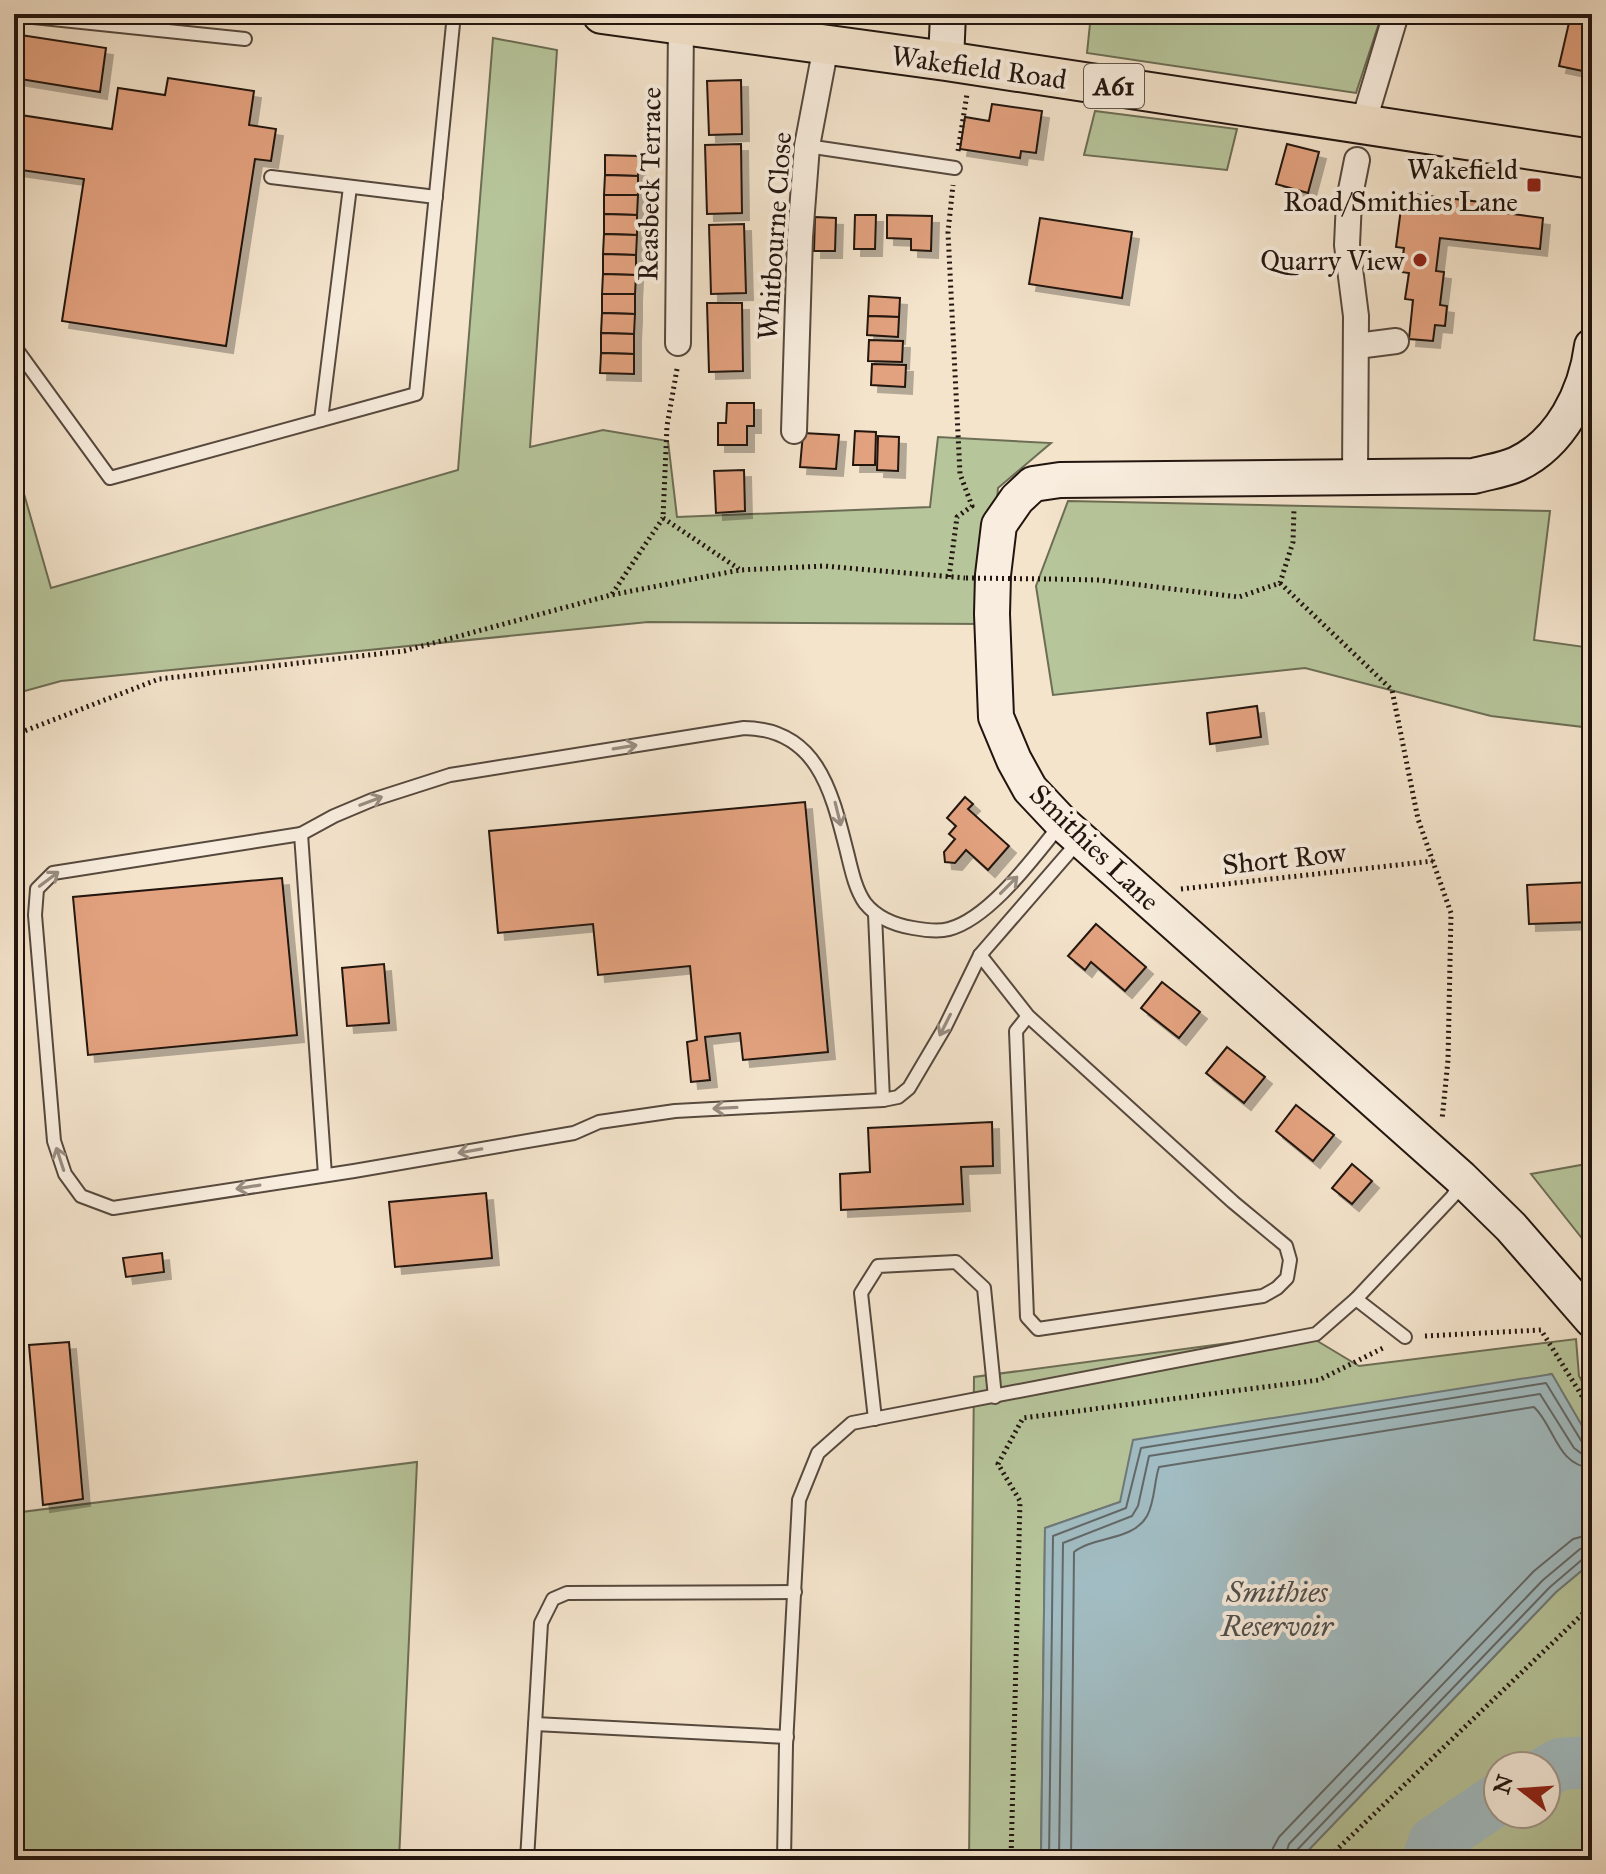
<svg xmlns="http://www.w3.org/2000/svg" width="1606" height="1874" viewBox="0 0 1606 1874" font-family="'IM FELL Great Primer',serif">
<defs>
<filter id="shadow"><feDropShadow dx="7" dy="7" stdDeviation="0" flood-color="#0004"/></filter>
</defs>
<rect width="100%" height="100%" fill="#f4e4cc"/>
<filter id="stains"><feTurbulence type="fractalNoise" baseFrequency=".0025" numOctaves="4"/><feColorMatrix values="0 0 0 0 .2 0 0 0 0 .09 0 0 0 0 .02 0 0 0 .5 -.17"/></filter>
<radialGradient id="worn" r=".72"><stop offset=".6" stop-color="#630" stop-opacity="0"/><stop offset="1" stop-color="#630" stop-opacity=".3"/></radialGradient>
<!-- green -->
<g fill="#b7c59b" stroke="#6c6d55" stroke-width="2" fill-rule="evenodd">
<path d="M1091,14H1382L1356,93L1087,53Z"/>
<path d="M493,38L557,50L530,447L603,430L668,441L677,517L930,507L938,437L1051,443L998,488L986,624L648,622L61,681L14,694V459L51,588L458,470Z"/>
<path d="M1095,111L1237,129L1227,170L1084,155Z"/>
<path d="M1068,501L1550,511L1534,640L1592,648V728L1491,716L1305,668L1053,695L1036,586Z"/>
<path d="M1592,1163V1251L1531,1174Z"/>
<path d="M1304,1333L1359,1366L1576,1339L1579,1376L1592,1399V1443L1551,1374L1120,1502L1045,1528L1041,1860H969L974,1377Z"/>
<path d="M417,1462L399,1860H14V1513Z"/>
<path d="M1592,1562V1860H1299L1556,1592ZM1498,1766H1546V1814H1498Z"/>
</g>
<!-- water -->
<path fill="#a1bcc2" stroke="#6e797a" stroke-width="2" d="M1552,1374L1592,1443V1562L1556,1592L1299,1860H1041L1045,1528L1120,1502L1133,1440Z"/>
<g fill="none" stroke-linecap="round" stroke-linejoin="round">
<!-- shore -->
<g stroke="#626868" stroke-width="2">
<path d="M1049,1860L1053,1536L1126,1508L1141,1448L1546,1383L1582,1442L1592,1446"/>
<path d="M1059,1860L1063,1543L1132,1516L1138,1506L1149,1456L1540,1394L1574,1448L1582,1454L1592,1456"/>
<path d="M1071,1860L1074,1552C1094,1536 1133,1541 1147,1516C1155,1501 1154,1482 1159,1467L1534,1407C1555,1427 1557,1466 1592,1468"/>
<path d="M1271,1860L1273,1848L1279,1837L1534,1571L1573,1539L1592,1534"/>
<path d="M1284,1860L1289,1844L1543,1580L1580,1549L1592,1546"/>
<path d="M1294,1860L1296,1851L1550,1587L1584,1558L1592,1557"/>
</g>
<!-- river -->
<g stroke="#a1bcc2" stroke-width="52">
<path d="M1546,1772L1560,1764L1592,1762"/>
<path d="M1428,1860L1434,1842L1498,1799"/>
</g>
</g>
<!-- building -->
<g fill="#e3a27f" stroke="#22150f" stroke-width="2" filter="url(#shadow)">
<path d="M1571,14H1590L1585,35L1592,36V73L1559,66Z"/>
<path d="M14,34L106,48L100,92L14,78Z"/>
<path d="M168,78L254,91L249,125L276,129L271,161L255,159L226,346L62,321L84,179L14,169V114L112,129L118,88L165,95Z"/>
<path d="M741,80L742,134L709,135L707,81Z"/>
<path d="M992,104L1042,111L1036,153L1021,151L1020,158L960,149L965,117L989,121Z"/>
<path d="M741,144L742,213L707,214L705,145Z"/>
<path d="M1287,144L1319,152L1308,193L1276,184Z"/>
<path d="M605,155L639,156L638,176L605,175Z"/>
<path d="M605,175L638,176V195H604Z"/>
<path d="M1403,193L1489,203L1488,211L1543,218L1540,249L1440,238L1436,271L1444,272L1440,305L1447,306L1445,326L1435,325L1433,341L1409,339L1413,300L1405,299L1409,273L1401,272L1404,248L1396,247Z"/>
<path d="M604,195H638L637,215L604,214Z"/>
<path d="M604,214L637,215V235L604,234Z"/>
<path d="M855,215H876L875,249H854Z"/>
<path d="M887,215L932,216L931,251L911,250V239L887,238Z"/>
<path d="M815,217L836,218L835,251H814Z"/>
<path d="M1040,218L1132,232L1122,298L1029,284Z"/>
<path d="M744,224L746,293L711,294L709,225Z"/>
<path d="M604,234L637,235L636,255L603,254Z"/>
<path d="M603,254L636,255V275L603,274Z"/>
<path d="M603,274L636,275L635,294H602Z"/>
<path d="M602,294H635V314L602,313Z"/>
<path d="M869,296L900,298L899,317L868,316Z"/>
<path d="M707,303H742L743,371L709,372Z"/>
<path d="M602,313L635,314L634,334L601,333Z"/>
<path d="M868,316L899,317L898,337L867,335Z"/>
<path d="M601,333L634,334V354L601,353Z"/>
<path d="M869,340L903,341L902,362L868,361Z"/>
<path d="M601,353L634,354V374L600,373Z"/>
<path d="M872,364L906,365L905,387L871,385Z"/>
<path d="M727,403H754V426H747V445H718V423H726Z"/>
<path d="M855,431L876,432L875,465H853Z"/>
<path d="M803,433L839,435L836,469L800,467Z"/>
<path d="M878,436L899,437L898,471L877,470Z"/>
<path d="M744,470L745,511L716,513L714,471Z"/>
<path d="M1257,706L1261,737L1210,744L1207,713Z"/>
<path d="M965,797L973,804L968,809L1009,846L988,870L966,850L955,863L945,862L944,852L955,839L949,834L956,826L947,818Z"/>
<path d="M805,802L828,1052L743,1060L740,1033L705,1037L710,1080L691,1082L687,1042L697,1040L690,966L598,975L593,924L498,933L489,831Z"/>
<path d="M282,878L297,1035L88,1055L73,897Z"/>
<path d="M1592,882V922L1529,924L1527,885Z"/>
<path d="M1096,924L1146,967L1125,991L1091,962L1085,970L1068,956Z"/>
<path d="M384,964L389,1023L347,1026L342,968Z"/>
<path d="M1162,982L1200,1012L1179,1038L1141,1008Z"/>
<path d="M1227,1047L1265,1077L1244,1103L1206,1073Z"/>
<path d="M1296,1105L1334,1135L1313,1161L1276,1131Z"/>
<path d="M992,1122L993,1166L961,1167L963,1204L841,1210L840,1174L870,1172L868,1128Z"/>
<path d="M1352,1164L1372,1181L1352,1204L1332,1188Z"/>
<path d="M486,1193L492,1258L395,1267L389,1202Z"/>
<path d="M162,1253L164,1272L126,1277L123,1258Z"/>
<path d="M69,1342L83,1499L43,1505L29,1345Z"/>
</g>
<g fill="none" stroke-linecap="round" stroke-linejoin="round">
<defs>
<g id="lane">
<path d="M14,15L245,39"/>
<path d="M807,146L955,168"/>
<path d="M271,177L436,197"/>
<path d="M14,341L17,350L110,478L416,394L454,14"/>
<path d="M321,420L350,187"/>
<path d="M1060,825C1034,857 990,918 949,929C938,932 924,930 913,928C895,925 877,918 865,903C855,889 851,868 847,852C832,793 818,729 744,728L450,775L372,800L334,816L301,834L53,873L37,889L35,915L54,1141L65,1174L81,1196L113,1208L354,1171L574,1133L599,1122L675,1111L883,1100L898,1097L909,1088L945,1027L980,955L1078,842"/>
<path d="M301,834L325,1175"/>
<path d="M875,914L883,1100"/>
<path d="M980,955L1028,1016L1233,1202L1286,1246L1290,1260L1287,1278L1277,1288L1263,1296L1038,1329L1027,1317L1016,1031L1028,1016"/>
<path d="M1356,1299L1405,1337"/>
<path d="M875,1419L861,1293L878,1266L956,1262L984,1288L995,1397"/>
<path d="M535,1724L787,1737"/>
<path d="M527,1860L541,1623L553,1599L567,1593L795,1592"/>
<path d="M784,1860L786,1745L799,1500L818,1453L852,1423L1316,1334L1356,1299L1453,1196L1460,1181"/>
</g>
<g id="street">
<path d="M1363,124L1396,14"/>
<path d="M678,343L681,25"/>
<path d="M1357,346L1396,341"/>
<path d="M794,431L800,237L807,146L826,46"/>
<path d="M1355,476L1356,316L1347,245L1349,200L1357,160"/>
</g>
<g id="secondary">
<path d="M946,61L948,14"/>
<path d="M1592,346C1586,393 1561,443 1517,464C1504,470 1488,472 1474,476L1060,480L1033,484L1017,499L999,525L993,575L992,614L996,717L1014,760L1030,789L1062,823L1461,1178L1511,1227L1592,1320"/>
</g>
<path id="primary" d="M602,14L946,61L1592,159"/>
</defs>
<!-- lane casing -->
<use href="#lane" stroke="#56493e" stroke-width="16"/>
<!-- street casing -->
<use href="#street" stroke="#56493e" stroke-width="28"/>
<!-- secondary casing -->
<use href="#secondary" stroke="#22150f" stroke-width="38"/>
<!-- primary casing -->
<use href="#primary" stroke="#22150f" stroke-width="42"/>
<!-- path -->
<g stroke="#22150f" stroke-width="5" stroke-dasharray="2 4" stroke-linecap="butt">
<path d="M958,151L967,94"/>
<path d="M677,369L667,426L663,518L739,569"/>
<path d="M949,577L957,517L972,506L960,474L948,232L953,185"/>
<path d="M1049,579L1099,580L1239,597L1280,583L1293,542L1294,509"/>
<path d="M1280,583L1392,690L1418,819L1451,913L1448,1060L1442,1120"/>
<path d="M612,594L663,518"/>
<path d="M14,735L159,679L404,651L611,595L740,570L824,566L965,578"/>
<path d="M1181,889L1433,861"/>
<path d="M1425,1336L1541,1330L1592,1412"/>
<path d="M1011,1860L1020,1501L998,1464L1023,1418L1319,1380L1385,1347"/>
<path d="M1326,1860L1592,1605"/>
</g>
<!-- lane -->
<use href="#lane" stroke="#f8edde" stroke-width="12"/>
<!-- street -->
<use href="#street" stroke="#f8edde" stroke-width="24"/>
<!-- secondary -->
<use href="#secondary" stroke="#f8edde" stroke-width="34"/>
<!-- primary -->
<use href="#primary" stroke="#f4e4cc" stroke-width="38"/>
<!-- path-bridge -->
<path stroke="#22150f" stroke-width="5" stroke-dasharray="2 4" stroke-linecap="butt" d="M966,578L1049,579"/>
</g>
<!-- one-way arrows -->
<defs><path id="oneway-shaft" d="M-6 0H5M1.5-3L5.5 0L1.5 3" fill="none" stroke-width="1.6" stroke-linecap="round" stroke-linejoin="round" transform="scale(2)"/></defs>
<g stroke="#988c81">
<use href="#oneway-shaft" transform="translate(625 747) rotate(-9)"/>
<use href="#oneway-shaft" transform="translate(371 801) rotate(-21)"/>
<use href="#oneway-shaft" transform="translate(838 814) rotate(76)"/>
<use href="#oneway-shaft" transform="translate(49 879) rotate(-37)"/>
<use href="#oneway-shaft" transform="translate(1009 885) rotate(-45)"/>
<use href="#oneway-shaft" transform="translate(945 1025) rotate(117)"/>
<use href="#oneway-shaft" transform="translate(725 1108) rotate(177)"/>
<use href="#oneway-shaft" transform="translate(470 1151) rotate(170)"/>
<use href="#oneway-shaft" transform="translate(60 1159) rotate(-108)"/>
<use href="#oneway-shaft" transform="translate(248 1187) rotate(171)"/>
</g>
<!-- markers -->
<g fill="#8f2418" stroke="#f8edde" stroke-width="3">
<rect x="1526" y="177" width="16" height="16" rx="4"/>
<circle cx="1420" cy="260" r="8"/>
</g>
<g text-anchor="middle" stroke-width="8" stroke-linejoin="round" paint-order="stroke">
<!-- shield labels -->
<rect fill="#f8edde" stroke="#62564d" stroke-width="2" x="1084" y="64" width="60" height="44" rx="6"/>
<g font-size="26" font-weight="bold" fill="#22150f">
<text x="1114" y="95">A61</text>
</g>
<!-- street labels -->
<g font-size="28" fill="#22150f" stroke="#f8edde">
<text transform="translate(979 67) rotate(8)" y="10">Wakefield Road</text>
<text transform="translate(649 184) rotate(-89)" y="10">Reasbeck Terrace</text>
<text transform="translate(774 236) rotate(-86)" y="10">Whitbourne Close</text>
<text transform="translate(1095 847) rotate(44)" y="10">Smithies Lane</text>
<text transform="translate(1284 858) rotate(-6)" y="10">Short Row</text>
</g>
<!-- poi labels -->
<g font-size="28" fill="#22150f" stroke="#f8edde" text-anchor="end">
<text x="1518" y="179">Wakefield<tspan x="1518" dy="32">Road/Smithies Lane</tspan></text>
<text x="1404" y="270">Quarry View</text>
</g>
<!-- water labels -->
<g font-size="30" font-style="italic" fill="#4e4f4e" stroke="#f8edde">
<text x="1277" y="1602">Smithies<tspan x="1277" dy="34">Reservoir</tspan></text>
</g>
</g>
<!-- margin -->
<rect width="1606" height="1874" fill="none" stroke="#f4e4cc" stroke-width="48"/>
<rect x="16" y="16" width="1574" height="1842" fill="none" stroke="#22150f" stroke-width="4"/>
<rect x="24" y="24" width="1558" height="1826" fill="none" stroke="#22150f" stroke-width="2"/>
<!-- north arrow -->
<g transform="translate(1522 1790) rotate(287)"><circle r="38" fill="#f8edde" stroke="#a2978b" stroke-width="2"/>
<path d="M0-6L14 30L0 20L-14 30Z" fill="#8f2418"/>
<text y="-12" font-size="22" font-weight="bold" text-anchor="middle" fill="#22150f">N</text>
</g>
<rect width="100%" height="100%" filter="url(#stains)"/>
<rect width="100%" height="100%" fill="url(#worn)"/>
</svg>
